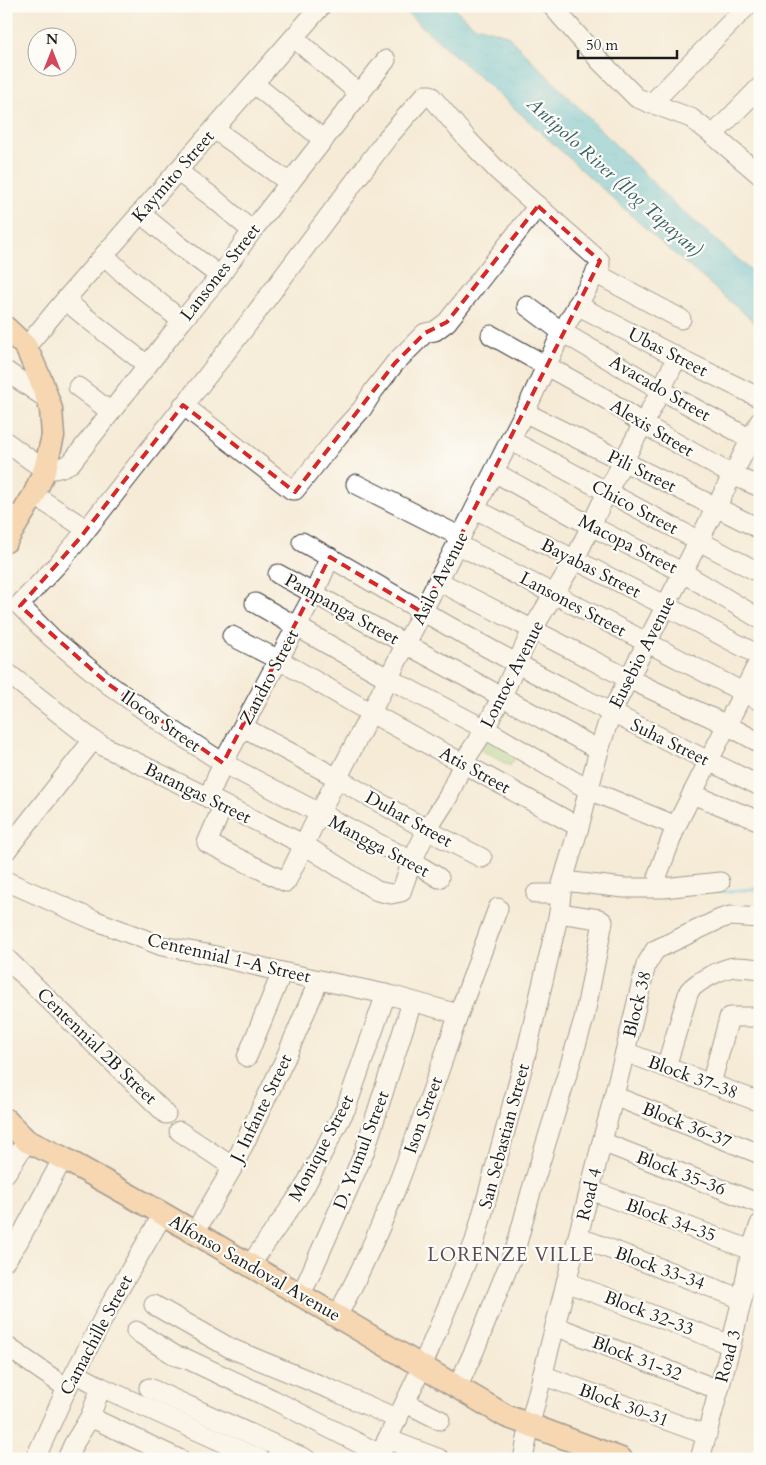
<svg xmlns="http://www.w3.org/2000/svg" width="766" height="1465" viewBox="0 0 766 1465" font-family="Cardo,serif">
<defs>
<pattern id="water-ripples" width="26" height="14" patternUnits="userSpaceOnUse" patternTransform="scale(1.25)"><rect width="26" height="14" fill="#5fc6dc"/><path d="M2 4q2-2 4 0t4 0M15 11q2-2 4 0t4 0" fill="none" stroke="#52aabc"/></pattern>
</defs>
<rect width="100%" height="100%" fill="#fdfcf7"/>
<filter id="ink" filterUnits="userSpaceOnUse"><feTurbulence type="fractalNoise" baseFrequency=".02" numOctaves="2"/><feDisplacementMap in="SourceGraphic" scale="10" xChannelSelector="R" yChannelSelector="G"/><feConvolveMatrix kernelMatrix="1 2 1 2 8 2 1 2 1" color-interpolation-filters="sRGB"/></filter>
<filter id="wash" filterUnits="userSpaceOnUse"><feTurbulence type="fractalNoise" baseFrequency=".0096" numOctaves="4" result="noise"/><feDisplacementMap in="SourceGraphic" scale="20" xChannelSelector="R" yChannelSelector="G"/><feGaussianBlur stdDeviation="1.12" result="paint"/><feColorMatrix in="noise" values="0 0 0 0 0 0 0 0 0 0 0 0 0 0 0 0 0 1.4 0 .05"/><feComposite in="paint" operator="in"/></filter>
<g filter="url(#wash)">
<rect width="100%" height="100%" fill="#f6ebd7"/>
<!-- park -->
<path fill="#9bcd7d" stroke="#5c744c" d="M486,733L519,751L510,766L477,748Z"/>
<!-- water -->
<path fill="url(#water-ripples)" stroke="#3e717c" d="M399,6H452L473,25L507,35L674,204L760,278V327L656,238L522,115Z"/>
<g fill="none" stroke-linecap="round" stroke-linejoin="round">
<!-- stream -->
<path stroke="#5fc6dc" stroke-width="4" d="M717,892L760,889"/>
</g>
</g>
<g filter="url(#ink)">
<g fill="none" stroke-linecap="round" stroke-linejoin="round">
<defs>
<g id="minor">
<path d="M552,6L600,61L637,98L691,118L713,135L760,175"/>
<path d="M294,38L360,94"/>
<path d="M254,84L324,140"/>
<path d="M651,104L747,6"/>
<path d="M214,129L290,183"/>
<path d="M713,135L760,87"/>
<path d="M177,171L211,196L252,231"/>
<path d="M140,213L180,246L220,276"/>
<path d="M104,255L124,274L182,321"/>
<path d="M595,273L681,319"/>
<path d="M65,300L88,319L147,365"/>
<path d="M577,305L677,357L760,398"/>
<path d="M527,306L562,332L661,390L760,444"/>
<path d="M491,335L606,399L643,424L732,475L760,487"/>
<path d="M26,347L65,300L321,6"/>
<path d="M6,371L47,399"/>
<path d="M78,387L111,412"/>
<path d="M183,405L292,490H295L343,430L362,409L374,390L395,363L425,333L435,331L447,322L538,206"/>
<path d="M524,412L760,529"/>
<path d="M510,440L699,541L760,573"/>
<path d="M6,442C15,448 39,468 47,469C55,470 64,467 71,463L182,321L220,276L252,231L386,60"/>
<path d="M494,472L591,526L682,572L760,619"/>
<path d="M356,484L461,537"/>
<path d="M34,495L86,529"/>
<path d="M475,509L666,606L760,656"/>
<path d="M6,512L19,521"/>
<path d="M302,542C343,564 383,589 424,612C533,675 647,731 760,786"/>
<path d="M457,544L760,701"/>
<path d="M278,574L599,750"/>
<path d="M438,581L629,679L727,725L760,743"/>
<path d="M255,603L382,675L485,729L589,790L676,826"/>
<path d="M232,636L279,660L371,713L579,827"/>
<path d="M6,672L93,740L105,747L303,844L377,891L391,894L401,892L412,861L427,830L448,797L463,763L485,729L502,696L532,630L574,561L607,492L661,390L677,357"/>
<path d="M243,727L330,774L427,830L482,858"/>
<path d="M692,794L760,821"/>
<path d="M208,798L223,763L314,594L330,557"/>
<path d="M223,806L207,843L286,882L319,814L530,401L562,332L600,266V261L498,171L468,140L430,95H425L388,137L244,329L80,538L58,564L19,605L52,638L108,684L165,725L223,763L412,861L439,878"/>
<path d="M6,851L93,740"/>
<path d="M658,874L676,826L760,659"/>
<path d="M6,881L94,920L162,946L207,954L282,972L390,995L458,1014"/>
<path d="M564,881L624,888H663L720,882"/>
<path d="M536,894H561"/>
<path d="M6,958L166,1114"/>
<path d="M625,1052L760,1102"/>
<path d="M247,1057L282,972"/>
<path d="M666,1067L689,991C696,982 724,967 736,967C743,967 752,968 760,969"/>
<path d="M711,1084L729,1018L730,1017H760"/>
<path d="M614,1096L760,1154"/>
<path d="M179,1131L233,1167"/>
<path d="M602,1142L760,1204"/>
<path d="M6,1173L27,1141"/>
<path d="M590,1190L751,1250"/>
<path d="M195,1232L233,1167L285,1059L319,980"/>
<path d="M578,1237L742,1299"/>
<path d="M6,1260L18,1242L63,1158"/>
<path d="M250,1265L303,1190L346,1108L386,994"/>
<path d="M566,1282L731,1345"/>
<path d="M300,1294L307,1282L364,1153L412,1002"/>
<path d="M154,1305L230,1348L332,1390L398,1419"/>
<path d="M337,1316C389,1221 423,1117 458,1016C471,980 485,944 498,908"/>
<path d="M555,1326L719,1390"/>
<path d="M136,1331L176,1356L187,1359L272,1399L372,1450L379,1455"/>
<path d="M6,1346L67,1388"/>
<path d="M75,1373L101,1387L260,1459"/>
<path d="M542,1375L707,1435"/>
<path d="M458,1386L475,1349L516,1247L531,1192L584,1019L603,922L599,919L559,913"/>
<path d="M149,1388L306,1459"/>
<path d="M406,1403L440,1420"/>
<path d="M90,1417L179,1459"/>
<path d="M387,1439L440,1459"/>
<path d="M35,1459L67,1388L113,1300L163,1214"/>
<path d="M67,1459L73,1445L90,1417L101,1387"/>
<path d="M378,1459L422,1367L475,1241L525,1058L559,913L562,884L579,827L599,750L611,713L760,421"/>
<path d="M523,1459L530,1424L625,1052L646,965L655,950L720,919L730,916L760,918"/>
<path d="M700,1459L731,1345L742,1299L751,1250L760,1224"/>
</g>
<g id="major">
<path d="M6,328L26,347L42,383L51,409L53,436L45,469L34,495L6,541"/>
<path d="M6,1120L27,1141L63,1158L163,1214L506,1416L621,1459"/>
</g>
</defs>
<!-- minor casing -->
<use href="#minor" stroke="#3d3b38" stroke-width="21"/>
<!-- major casing -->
<use href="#major" stroke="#3d3b38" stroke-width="25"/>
<!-- minor -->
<use href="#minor" stroke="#fff" stroke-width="19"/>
<!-- major -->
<use href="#major" stroke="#f5bf86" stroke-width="22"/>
</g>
</g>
<!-- marked area -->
<path d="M0 0H766V1465H0ZM538,206L600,261L422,612L330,557L223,763L108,684L20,606L80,538L183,405L295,492L395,363L425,333L447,322Z" fill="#f6ebd7" fill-opacity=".55" fill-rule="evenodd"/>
<path fill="none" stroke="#d62828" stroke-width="4" stroke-dasharray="10 6" stroke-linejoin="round" d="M538,206L600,261L422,612L330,557L223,763L108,684L20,606L80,538L183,405L295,492L395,363L425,333L447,322Z"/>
<g text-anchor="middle" stroke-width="4.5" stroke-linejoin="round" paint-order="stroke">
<!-- street labels -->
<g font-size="18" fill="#1c1c1c" stroke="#fdfcf7">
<text transform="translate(173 176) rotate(-49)" y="6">Kaymito Street</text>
<text transform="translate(220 272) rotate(-52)" y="6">Lansones Street</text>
<text transform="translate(668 352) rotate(27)" y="6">Ubas Street</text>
<text transform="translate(660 388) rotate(30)" y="6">Avacado Street</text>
<text transform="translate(652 428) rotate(31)" y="6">Alexis Street</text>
<text transform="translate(642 471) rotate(26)" y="6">Pili Street</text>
<text transform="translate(635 507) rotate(28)" y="6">Chico Street</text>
<text transform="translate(628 544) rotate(27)" y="6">Macopa Street</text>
<text transform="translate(591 568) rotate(27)" y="6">Bayabas Street</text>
<text transform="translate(440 578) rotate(-63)" y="6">Asilo Avenue</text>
<text transform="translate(573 604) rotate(28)" y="6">Lansones Street</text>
<text transform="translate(342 609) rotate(29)" y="6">Pampanga Street</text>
<text transform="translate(642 652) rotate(-63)" y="6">Eusebio Avenue</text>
<text transform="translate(512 674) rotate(-63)" y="6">Lontoc Avenue</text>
<text transform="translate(269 677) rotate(-62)" y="6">Zandro Street</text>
<text transform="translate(161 721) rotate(35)" y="6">Ilocos Street</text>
<text transform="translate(670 742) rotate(26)" y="6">Suha Street</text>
<text transform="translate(475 770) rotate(29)" y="6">Atis Street</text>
<text transform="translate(198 793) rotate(26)" y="6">Batangas Street</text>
<text transform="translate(409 819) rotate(29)" y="6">Duhat Street</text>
<text transform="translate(379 846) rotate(28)" y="6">Mangga Street</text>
<text transform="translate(229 958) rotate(13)" y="6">Centennial 1-A Street</text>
<text transform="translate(637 1004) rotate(-76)" y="6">Block 38</text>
<text transform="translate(97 1046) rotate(44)" y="6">Centennial 2B Street</text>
<text transform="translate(693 1077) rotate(20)" y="6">Block 37-38</text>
<text transform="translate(261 1108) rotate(-64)" y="6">J. Infante Street</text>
<text transform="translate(423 1115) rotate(-70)" y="6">Ison Street</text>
<text transform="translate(687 1125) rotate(22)" y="6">Block 36-37</text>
<text transform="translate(504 1136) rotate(-75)" y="6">San Sebastian Street</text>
<text transform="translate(321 1148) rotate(-62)" y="6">Monique Street</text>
<text transform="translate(361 1150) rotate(-69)" y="6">D. Yumul Street</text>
<text transform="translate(681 1173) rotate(21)" y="6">Block 35-36</text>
<text transform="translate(589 1194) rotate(-76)" y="6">Road 4</text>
<text transform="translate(671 1220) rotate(20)" y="6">Block 34-35</text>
<text transform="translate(255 1268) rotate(30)" y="6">Alfonso Sandoval Avenue</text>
<text transform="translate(660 1268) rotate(20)" y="6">Block 33-34</text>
<text transform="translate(649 1313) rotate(21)" y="6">Block 32-33</text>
<text transform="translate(96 1335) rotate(-62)" y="6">Camachille Street</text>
<text transform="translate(728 1356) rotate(-75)" y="6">Road 3</text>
<text transform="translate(637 1358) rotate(21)" y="6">Block 31-32</text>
<text transform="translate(624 1405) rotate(20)" y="6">Block 30-31</text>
</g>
<!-- water labels -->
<g font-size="19" font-style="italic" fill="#376069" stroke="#fdfcf7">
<text transform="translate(615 176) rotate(42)" y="7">Antipolo River (Ilog Tapayan)</text>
</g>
<!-- neighbourhood labels -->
<g font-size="19" letter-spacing="1" fill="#5a4d59" stroke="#fdfcf7">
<text x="511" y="1261">LORENZE VILLE</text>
</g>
</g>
<!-- margin -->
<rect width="766" height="1465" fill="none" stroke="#fdfcf7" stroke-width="25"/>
<!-- north arrow -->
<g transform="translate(52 52)"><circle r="24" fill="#fdfcf7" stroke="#a3a29f"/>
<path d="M0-4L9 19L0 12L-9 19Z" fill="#d1495b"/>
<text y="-8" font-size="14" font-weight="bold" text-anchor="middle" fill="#1c1c1c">N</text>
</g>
<!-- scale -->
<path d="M578 50v8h99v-8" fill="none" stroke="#1c1c1c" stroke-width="2.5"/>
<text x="586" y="50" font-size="15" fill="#1c1c1c" stroke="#fdfcf7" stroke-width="4" paint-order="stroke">50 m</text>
</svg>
